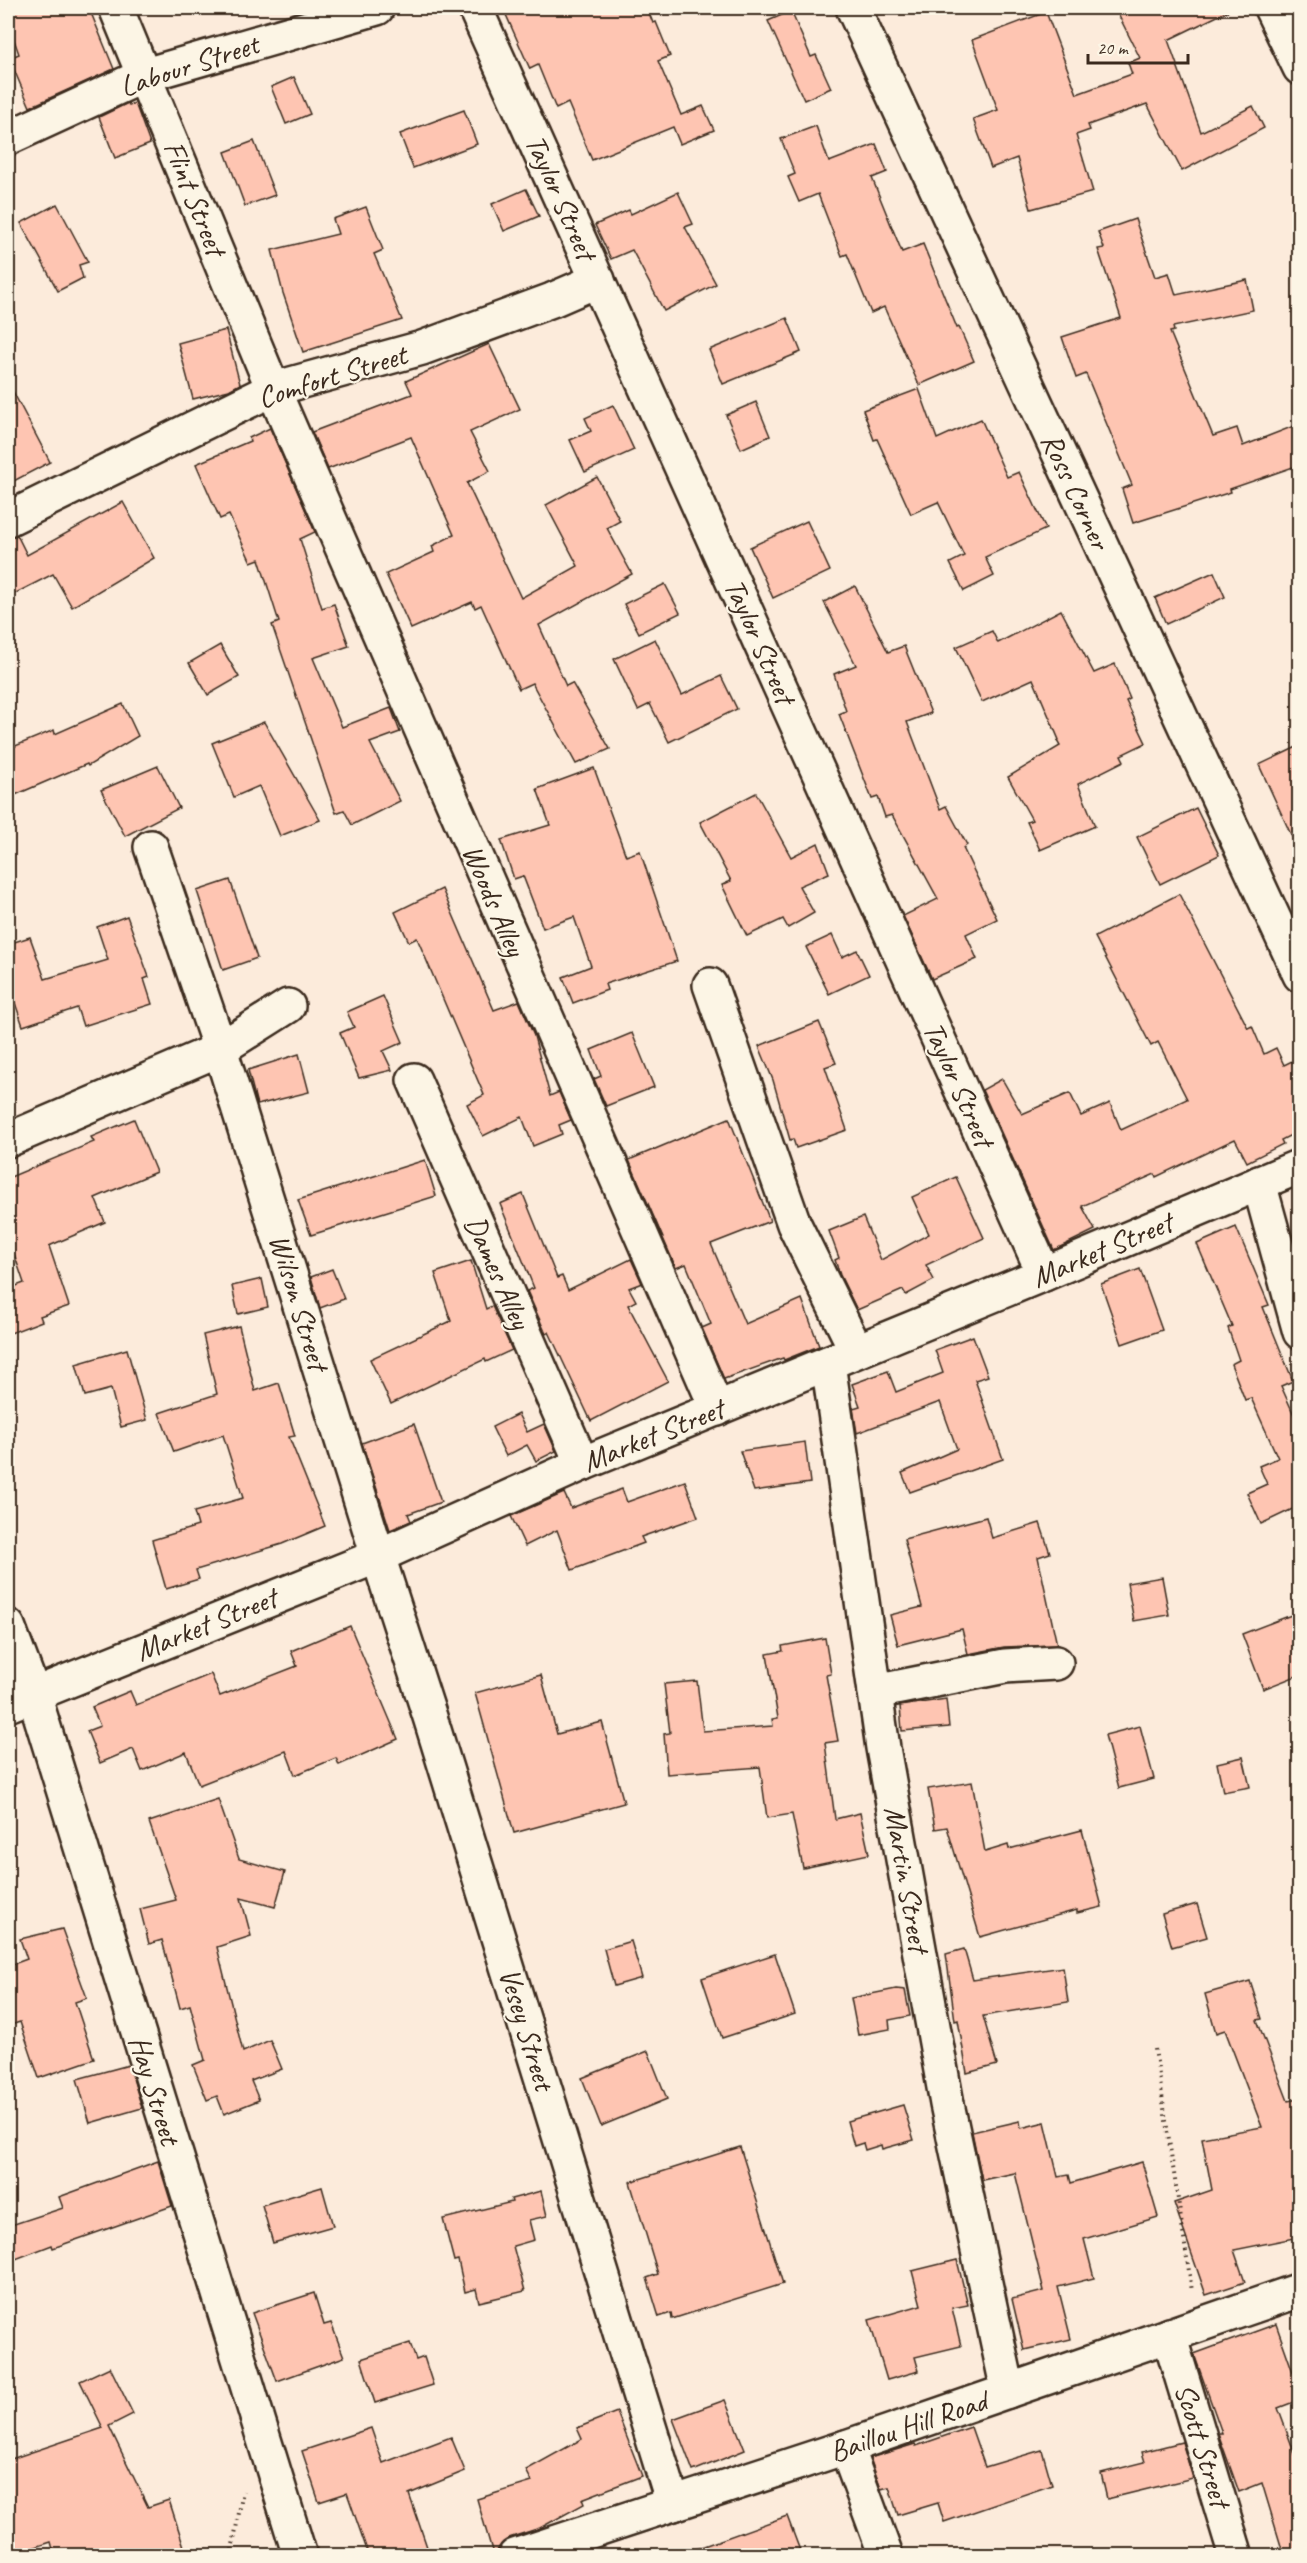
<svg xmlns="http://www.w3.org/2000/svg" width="1307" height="2563" viewBox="0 0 1307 2563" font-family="Caveat,sans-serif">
<rect width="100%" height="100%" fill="#fcebdb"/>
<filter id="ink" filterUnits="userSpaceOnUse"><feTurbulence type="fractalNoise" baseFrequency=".0167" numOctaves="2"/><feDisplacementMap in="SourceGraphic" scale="12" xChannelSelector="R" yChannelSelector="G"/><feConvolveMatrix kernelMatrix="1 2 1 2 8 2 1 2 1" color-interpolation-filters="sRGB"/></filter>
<g filter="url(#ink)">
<!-- building -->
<g fill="#fec5b2" stroke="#3b2a1e" stroke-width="1.5">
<path d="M8,8H89L114,69L30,107L9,58L19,54L8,23Z"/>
<path d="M503,8H647L653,23L656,22L670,56L658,61L681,115L703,106L714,130L680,144L673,127L592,160L568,103L556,109L538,65L530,69Z"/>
<path d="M1115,8H1234L1168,40L1201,132L1253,106L1264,128L1182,171L1147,104L1088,125L1090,130L1076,135L1093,192L1031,209L1017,158L991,168L973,119L998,110L972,40L1046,12L1077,94L1132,74L1128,63L1140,58Z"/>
<path d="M791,11L811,57L816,55L831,88L804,100L768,21Z"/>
<path d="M294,77L310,114L286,124L271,87Z"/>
<path d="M128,103L129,105L135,103L150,144L115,158L99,117Z"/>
<path d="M464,110L477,144L413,168L400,134Z"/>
<path d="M816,126L829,162L876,144L887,172L872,178L902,252L923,244L957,328L959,327L974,361L919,385L884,307L871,313L847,254L842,256L818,194L799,202L788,177L795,174L781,139Z"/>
<path d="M254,141L275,195L245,206L225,152Z"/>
<path d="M526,189L539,216L504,231L492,204Z"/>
<path d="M678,192L693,224L685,227L716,284L664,311L632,250L611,259L595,225L629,210L631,214Z"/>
<path d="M57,204L88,262L79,265L83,278L58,291L21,223Z"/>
<path d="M366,207L383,250L374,254L402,320L303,352L283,293L272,250L338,234L333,219Z"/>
<path d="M1135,219L1155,277L1169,273L1176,295L1247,280L1253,310L1173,327L1174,331L1170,332L1213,436L1237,428L1243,446L1299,424V465L1230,489L1231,492L1133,523L1122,489L1132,485L1086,374L1076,378L1062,337L1121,318L1098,249L1104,248L1098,232Z"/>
<path d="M787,318L801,352L723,384L709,350Z"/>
<path d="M226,330L240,384L229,390L193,399L178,343Z"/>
<path d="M489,344L520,409L470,432L490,471L467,483L521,598L578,566L546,505L597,477L620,521L607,528L632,574L539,625L566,686L572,683L610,749L576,764L532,683L519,689L481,605L475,608L472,602L411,629L386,574L434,552L432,546L454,535L411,437L328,469L312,432L412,394L406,381Z"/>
<path d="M8,382L50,462L8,484Z"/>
<path d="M919,389L937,439L981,419L1007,477L1019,472L1046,529L985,557L994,576L964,591L950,563L964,556L938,502L911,514L877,439L874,440L863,410Z"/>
<path d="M756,402L770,436L741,449L726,415Z"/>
<path d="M613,405L634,450L585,472L570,440L591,431L585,418Z"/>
<path d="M270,428L315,532L300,539L322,608L334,604L349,646L313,658L342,727L391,708L400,732L370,743L400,801L352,825L344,810L336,813L272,625L279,622L259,559L251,562L229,515L220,519L196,464L250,441L249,438Z"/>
<path d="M123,502L154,558L72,607L53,574L8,597V538L17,535L27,555Z"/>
<path d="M807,521L830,571L773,598L750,547Z"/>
<path d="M1214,572L1225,597L1166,624L1155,598Z"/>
<path d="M665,584L680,613L639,633L624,604Z"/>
<path d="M855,586L888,652L904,646L931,713L907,722L940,809L946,806L967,845L963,848L997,919L966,934L977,959L932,979L903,916L938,899L892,815L885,817L878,797L872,799L839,714L846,711L834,674L856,665L824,602Z"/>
<path d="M1061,610L1094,673L1115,664L1130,699L1126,701L1146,743L1121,755L1124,761L1078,784L1095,826L1040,850L1027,822L1032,820L1008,777L1060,746L1057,741L1059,740L1033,679L982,702L956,647L992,631L998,643Z"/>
<path d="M655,639L682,695L721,676L737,709L669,742L650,704L638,710L614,659Z"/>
<path d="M220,645L239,677L208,695L189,663Z"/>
<path d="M123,704L138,736L88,766L87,764L8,798V749L54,730L55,734Z"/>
<path d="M264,722L320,820L280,836L259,786L234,797L212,743Z"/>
<path d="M1299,746V852L1259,765Z"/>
<path d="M158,766L179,808L125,836L101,790Z"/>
<path d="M594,768L626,856L640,851L677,961L605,984L607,990L573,1003L563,977L591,966L574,917L543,928L523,876L514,879L501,840L550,825L537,789Z"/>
<path d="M756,793L791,857L818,843L829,873L799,886L814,913L788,928L783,919L747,936L722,885L731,881L700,822Z"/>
<path d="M1196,808L1219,855L1160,884L1137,837Z"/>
<path d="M230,880L257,958L223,970L197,891Z"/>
<path d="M442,889L494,1010L519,1001L534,1036L550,1096L559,1092L571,1120L559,1125L562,1134L533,1146L522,1117L483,1136L467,1104L484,1095L417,938L409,942L395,912Z"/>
<path d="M1179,894L1248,1028L1252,1026L1264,1054L1276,1048L1284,1065L1292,1061L1299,1078V1131L1281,1140L1283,1144L1247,1162L1235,1139L1156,1177L1155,1174L1082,1206L1095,1230L1054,1250L982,1090L1002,1079L1022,1114L1070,1093L1081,1116L1110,1103L1121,1130L1187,1099L1158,1042L1151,1046L1095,937Z"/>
<path d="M127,916L149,977L144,979L152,1004L83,1026L77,1008L23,1026L14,1000L8,1002V944L30,937L45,979L108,960L97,927Z"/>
<path d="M832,935L842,957L857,950L869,975L829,994L806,947Z"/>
<path d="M383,996L403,1042L383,1051L392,1070L359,1078L340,1033L354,1027L347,1012Z"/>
<path d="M819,1022L836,1063L825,1067L847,1130L796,1148L793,1139L790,1140L773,1080L759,1046Z"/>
<path d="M632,1033L654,1087L606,1106L594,1079L601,1076L591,1050Z"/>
<path d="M299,1054L309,1092L257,1105L248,1070Z"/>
<path d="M729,1118L770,1221L711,1244L745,1324L802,1299L819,1346L784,1360L783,1358L724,1379L702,1328L711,1324L686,1264L676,1268L629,1160Z"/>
<path d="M134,1119L156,1172L95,1198L105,1222L49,1246L69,1306L40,1316L42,1321L8,1334V1289L24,1283L8,1236V1178L94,1142L91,1137Z"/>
<path d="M425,1160L436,1196L311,1235L298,1200Z"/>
<path d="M956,1177L984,1238L926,1265L934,1280L906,1295L903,1290L857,1310L840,1275L835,1260L839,1258L829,1231L863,1217L881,1260L929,1234L912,1197Z"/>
<path d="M523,1194L557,1278L562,1276L568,1290L631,1259L642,1283L629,1288L636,1301L628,1305L668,1381L591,1421L549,1332L546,1334L527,1291L534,1288L500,1204Z"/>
<path d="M1236,1227L1269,1305L1263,1307L1293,1381L1281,1386L1299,1426V1506L1261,1524L1247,1493L1267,1484L1259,1466L1278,1458L1251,1398L1245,1400L1231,1364L1239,1360L1228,1328L1232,1326L1197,1244Z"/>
<path d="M471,1261L486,1309L492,1306L512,1350L486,1362L485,1359L391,1404L370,1359L451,1321L435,1273Z"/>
<path d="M332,1269L344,1299L320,1308L311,1277Z"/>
<path d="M1140,1269L1162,1330L1122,1344L1101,1284Z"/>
<path d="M262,1279L268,1307L238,1314L232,1286Z"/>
<path d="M239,1326L255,1391L279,1383L295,1436L289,1437L325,1526L282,1544L196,1570L199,1579L166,1589L152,1540L198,1526L194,1512L243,1498L223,1435L174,1452L159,1413L217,1394L203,1335Z"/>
<path d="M973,1336L988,1376L975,1380L1003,1459L910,1492L902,1473L957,1449L940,1402L857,1433L853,1408L860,1406L852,1384L888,1371L896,1392L943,1373L935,1350Z"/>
<path d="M127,1349L147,1420L121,1427L111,1389L85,1396L76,1364Z"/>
<path d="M518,1414L527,1432L544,1424L556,1451L536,1461L527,1445L506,1456L492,1427Z"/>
<path d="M414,1424L441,1502L408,1514L411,1521L390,1530L362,1443Z"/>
<path d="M805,1442L810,1483L754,1491L740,1451Z"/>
<path d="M685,1481L698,1517L641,1537L644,1543L572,1570L557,1530L525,1546L511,1516L564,1493L571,1508L622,1489L627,1502Z"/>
<path d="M986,1517L992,1538L1040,1523L1050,1553L1038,1557L1057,1645L1004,1647L968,1654L962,1629L898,1645L890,1615L922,1607L904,1539Z"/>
<path d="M1162,1577L1169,1615L1134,1621L1127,1583Z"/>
<path d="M1299,1612V1675L1263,1689L1242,1634Z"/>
<path d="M350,1626L398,1739L339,1765L336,1758L295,1775L286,1751L199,1785L186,1752L142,1771L133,1749L100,1763L87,1731L100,1726L92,1707L130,1691L136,1705L211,1674L220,1696L297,1666L291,1651Z"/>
<path d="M825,1638L831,1674L826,1675L838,1741L825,1743L835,1819L860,1813L869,1854L803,1868L792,1814L767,1818L760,1767L667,1774L664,1734L670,1733L664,1684L697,1681L703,1731L773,1726L772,1719L778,1718L767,1654L783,1651L782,1646Z"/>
<path d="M541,1675L557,1734L602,1722L624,1803L514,1833L475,1693Z"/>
<path d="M946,1699L949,1727L902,1731L900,1706Z"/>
<path d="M1140,1726L1154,1779L1119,1788L1105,1735Z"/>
<path d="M1243,1757L1250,1787L1223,1792L1217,1763Z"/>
<path d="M972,1782L985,1852L1008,1845L1009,1849L1082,1830L1102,1907L1077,1913V1910L980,1937L947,1827L935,1829L928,1789Z"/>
<path d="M218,1799L239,1859L285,1872L275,1907L241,1898L251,1936L217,1947L243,2052L270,2040L282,2069L251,2081L259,2100L224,2114L217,2096L207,2100L193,2065L205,2060L190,2005L180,2008L162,1940L149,1944L140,1909L176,1900L149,1822Z"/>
<path d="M1197,1904L1207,1937L1172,1947L1162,1914Z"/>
<path d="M62,1929L87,1998L75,2002L94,2059L39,2078L20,2022L8,2026V1966L27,1959L20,1939Z"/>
<path d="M631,1941L642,1978L614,1986L604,1949Z"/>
<path d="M964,1949L973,1980L1063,1967L1068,2002L983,2016L997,2065L967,2073L958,2020L955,2021L946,1954Z"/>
<path d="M775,1954L795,2014L722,2038L702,1978Z"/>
<path d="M1250,1981L1262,2019L1257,2020L1288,2101L1299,2099V2237L1234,2250L1245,2282L1206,2295L1174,2203L1212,2190L1202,2138L1262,2127L1225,2030L1216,2033L1205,1994Z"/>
<path d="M896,1989L905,1990L910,2016L889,2020L890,2029L858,2035L851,1998Z"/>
<path d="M648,2051L667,2099L601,2126L582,2078Z"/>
<path d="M129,2065L142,2108L90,2123L77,2079Z"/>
<path d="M903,2105L914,2140L882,2149L881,2145L865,2150L863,2143L854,2146L847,2121Z"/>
<path d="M1020,2121L1021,2128L1045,2122L1058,2177L1069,2175L1071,2183L1142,2162L1158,2217L1084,2239L1094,2278L1058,2287L1071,2339L1024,2350L1012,2299L1044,2291L1015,2173L982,2180L972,2132Z"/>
<path d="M740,2147L783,2284L672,2319L671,2313L659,2317L647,2278L658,2274L630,2182Z"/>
<path d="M158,2161L172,2206L53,2248L52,2245L8,2262V2226L63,2208L59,2197Z"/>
<path d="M322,2187L333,2226L273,2243L262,2205Z"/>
<path d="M541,2191L547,2216L529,2220L534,2240L513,2246L525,2291L479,2302L476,2289L465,2292L458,2260L454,2261L443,2219L512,2202L511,2199Z"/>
<path d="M957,2260L968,2305L952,2308L961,2346L915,2357L919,2371L887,2380L869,2320L921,2305L912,2271Z"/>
<path d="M314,2293L324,2325L331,2323L344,2357L277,2381L252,2313Z"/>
<path d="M1276,2324L1299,2389V2400L1278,2408L1299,2465V2556H1284L1262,2483L1239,2492L1218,2433H1222L1194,2354Z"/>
<path d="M410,2343L416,2360L424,2357L433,2385L375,2403L361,2359Z"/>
<path d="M110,2367L133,2414L109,2426L148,2507L169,2500L187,2556H55L51,2542L8,2556V2460L103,2428L80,2381Z"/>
<path d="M725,2400L745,2450L693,2471L673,2419Z"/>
<path d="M617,2412L642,2476L582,2499L584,2504L540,2528L509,2538L493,2554L477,2499L532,2482L526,2470L582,2439L577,2428Z"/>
<path d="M971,2427L985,2467L1042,2450L1052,2485L944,2522L938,2503L898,2515L889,2487L881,2489L870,2458L915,2444L916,2446Z"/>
<path d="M371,2428L383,2463L451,2437L465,2471L409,2494L430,2556H369L347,2493L319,2502L302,2451Z"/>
<path d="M1182,2442L1193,2478L1107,2499L1101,2473L1145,2462L1142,2452Z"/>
<path d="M787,2516L802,2556H688L687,2552Z"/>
</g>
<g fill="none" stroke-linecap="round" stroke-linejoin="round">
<defs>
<g id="minor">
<path d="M116,8L273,389L717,1409"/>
<path d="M475,8L1044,1274"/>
<path d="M853,8L1300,975"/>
<path d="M1271,8L1300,68"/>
<path d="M8,138L145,75L377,8"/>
<path d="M8,519L273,389L422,348L552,300L598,280"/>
<path d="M151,847L220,1049L378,1556L430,1717L673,2504"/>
<path d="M710,985L794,1224L856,1350"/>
<path d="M414,1080L582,1464"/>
<path d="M8,1140L220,1049L288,1006"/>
<path d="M1259,1183L1300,1332"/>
<path d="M828,1363L883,1748L947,2104L1008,2391"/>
<path d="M8,1626L34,1695L300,2556"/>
<path d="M875,1692L1005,1666L1056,1663"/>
<path d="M1169,2335L1236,2556"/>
<path d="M846,2447L886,2556"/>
</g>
<g id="major">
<path id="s1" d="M8,1705L378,1556L582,1464L1044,1274L1300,1166"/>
<path d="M515,2556L846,2447L1300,2290"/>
</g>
</defs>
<!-- minor casing -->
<use href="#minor" stroke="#3b2a1e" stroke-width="38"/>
<!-- major casing -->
<use href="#major" stroke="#3b2a1e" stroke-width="38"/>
<!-- path -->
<g stroke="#3b2a1e" stroke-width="4" stroke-dasharray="1.5 4.5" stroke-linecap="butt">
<path d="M1155,2049L1192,2291"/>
<path d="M231,2556L243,2491"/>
</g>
<!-- minor -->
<use href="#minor" stroke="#fcf5e5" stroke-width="33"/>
<!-- major -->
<use href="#major" stroke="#fcf5e5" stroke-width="33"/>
</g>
</g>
<g text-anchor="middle" stroke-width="4.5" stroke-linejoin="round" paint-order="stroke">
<!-- street labels -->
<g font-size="30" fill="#3b2a1e" stroke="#fcf5e5">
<text transform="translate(189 65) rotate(-18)" y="10">Labour Street</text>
<text transform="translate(561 197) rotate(66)" y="10">Taylor Street</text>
<text transform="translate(195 198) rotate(68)" y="10">Flint Street</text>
<text transform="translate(332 376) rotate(-17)" y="10">Comfort Street</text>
<text transform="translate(1076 491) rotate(65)" y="10">Ross Corner</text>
<text transform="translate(760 641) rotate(66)" y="10">Taylor Street</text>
<text transform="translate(494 900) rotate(67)" y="10">Woods Alley</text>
<text transform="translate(959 1084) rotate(66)" y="10">Taylor Street</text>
<text dy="10" stroke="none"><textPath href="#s1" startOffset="1185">Market Street</textPath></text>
<text transform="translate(498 1272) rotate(66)" y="10">Dames Alley</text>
<text transform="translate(299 1302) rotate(73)" y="10">Wilson Street</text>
<text transform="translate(653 1435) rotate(-22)" y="10">Market Street</text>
<text transform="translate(206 1624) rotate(-22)" y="10">Market Street</text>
<text transform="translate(907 1879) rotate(80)" y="10">Martin Street</text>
<text transform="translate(527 2029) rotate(73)" y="10">Vesey Street</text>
<text transform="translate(155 2090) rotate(73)" y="10">Hay Street</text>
<text transform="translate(908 2426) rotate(-19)" y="10">Baillou Hill Road</text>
<text transform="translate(1203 2445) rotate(73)" y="10">Scott Street</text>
</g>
</g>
<!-- margin -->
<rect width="1307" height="2563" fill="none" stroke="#fcf5e5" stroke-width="30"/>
<rect x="15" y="15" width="1277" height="2533" fill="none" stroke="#3b2a1e" stroke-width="2" filter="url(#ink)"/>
<!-- scale -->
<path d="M1088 54v9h100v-9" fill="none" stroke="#3b2a1e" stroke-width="3"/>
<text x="1097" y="54" font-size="18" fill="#3b2a1e" stroke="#fcf5e5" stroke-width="4.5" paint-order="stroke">20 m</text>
</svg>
